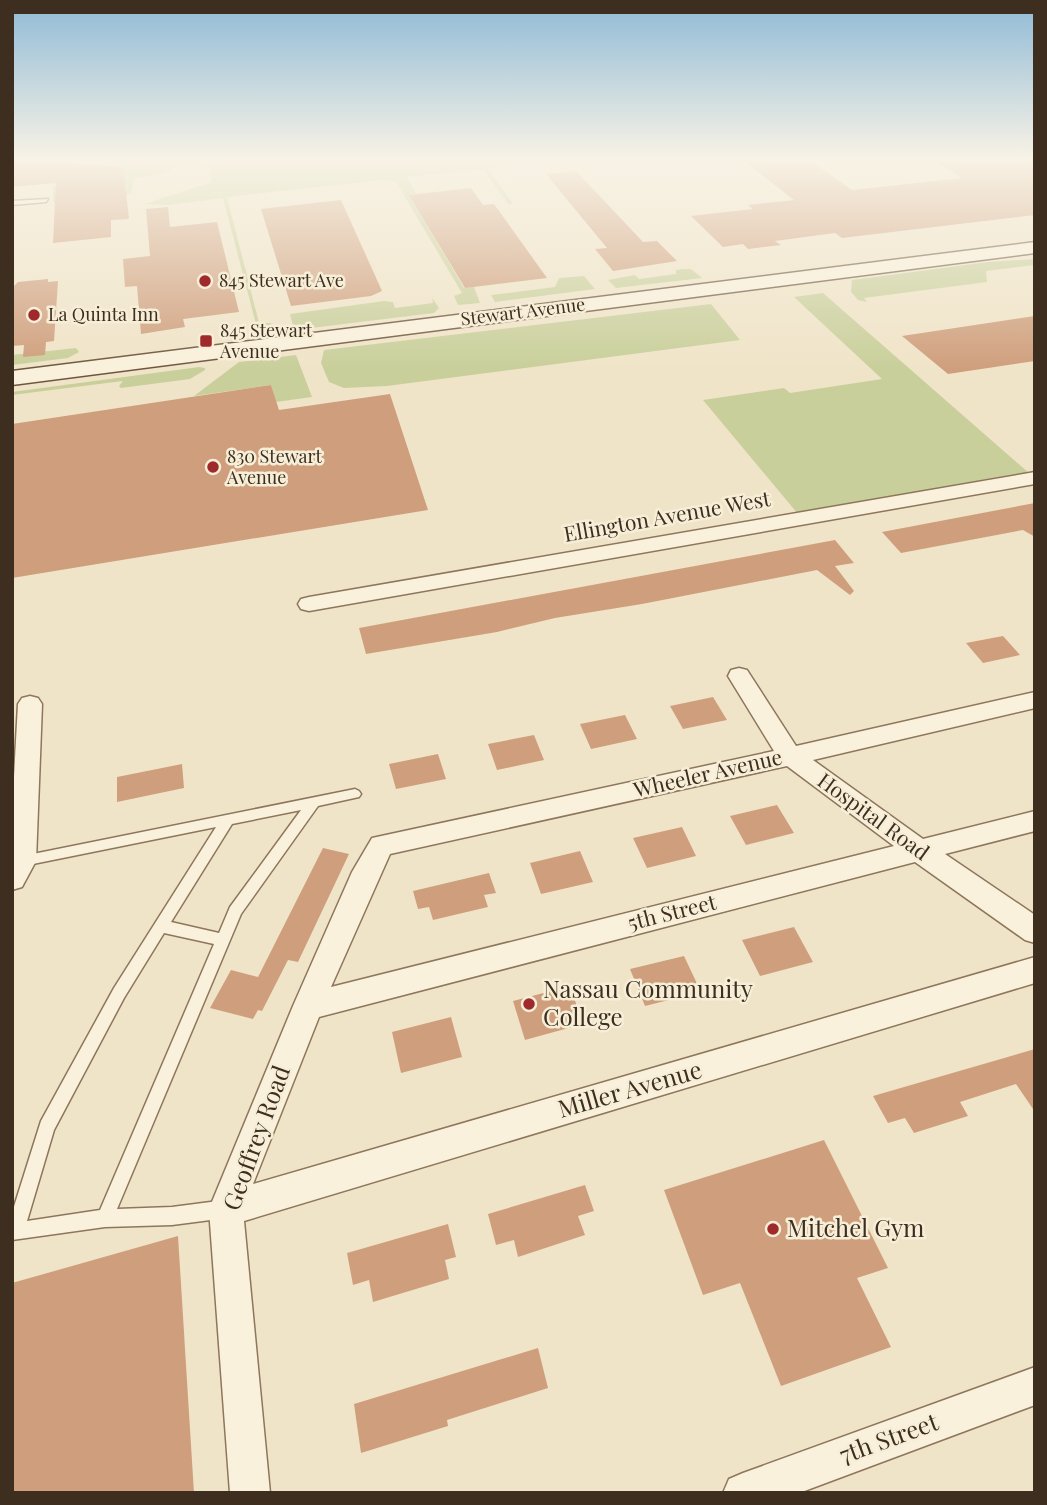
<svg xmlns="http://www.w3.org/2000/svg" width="1047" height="1505" viewBox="0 0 1047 1505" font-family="'Playfair Display',serif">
<rect width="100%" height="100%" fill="#f0e4c8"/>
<!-- green -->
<g fill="#c9cf9b">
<path d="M53,158H524L488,169L513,204L509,205L483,170L407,177L416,193L409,195L464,288L474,287L480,303L458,305L454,296L462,293L396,182L383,180L227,197L259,323H271L273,329L258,332L223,198L169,205L145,204L211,182L210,167L179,166L160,175L135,178L131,193L119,198L57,203L53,202V186L119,171L120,164Z"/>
<path d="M1035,259V265L986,271L987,282L864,298L867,302L858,300L851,292L852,280L988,262Z"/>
<path d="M683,269H691L702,278L616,288L608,280L635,275L639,279L676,274V270Z"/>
<path d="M584,276L595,289L495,302L491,295L555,287L559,278Z"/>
<path d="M823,293L1029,473L798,514L703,400L784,388L790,393L882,379L794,297Z"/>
<path d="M432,298L439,308L434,313L303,329L293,326L290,314L384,301L393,302L395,308L433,303Z"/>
<path d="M711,304L740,340L387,386L344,388L329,382L321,363L324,350Z"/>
<path d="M76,348L79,352L68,358L12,365V355Z"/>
<path d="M296,355L312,397L276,402L271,385L194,396L239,362Z"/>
<path d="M199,367L205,368V370L190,379L121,388L119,386L123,381L12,395V392Z"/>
</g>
<!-- building -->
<g fill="#cf9f7d">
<path d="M740,158H807L852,190L962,178L930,158H997L1007,164L1035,161V215L842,238L835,233L775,241L781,245L748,249L743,244L723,247L691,216L753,209L748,205L794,200Z"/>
<path d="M12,160L123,167L129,219L111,220V237L53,243L56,183L12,187Z"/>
<path d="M576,171L643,242L657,241L677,261L613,271L595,249L607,248L546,174Z"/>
<path d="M471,188L483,205L494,204L547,278L465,288L409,195Z"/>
<path d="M341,200L382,291L371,296L291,306L261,209Z"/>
<path d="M168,207L170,227L217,222L239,312L183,319L185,327L141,334L137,286L125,287L123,259L150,256L146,209Z"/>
<path d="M48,279V282L58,281L54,341L46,342L45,355L23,357L24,345L12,346L14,286L18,282Z"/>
<path d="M1035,316V361L948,374L902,336Z"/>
<path d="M271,385L279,410L390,394L428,510L12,578V424Z"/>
<path d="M1035,503V537L1023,530L901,553L882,532Z"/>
<path d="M835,540L854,563L835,566L854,591L850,595L817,570L642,604L555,618L497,632L366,654L359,628Z"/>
<path d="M1003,636L1020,655L983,663L966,643Z"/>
<path d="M713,697L727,720L683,729L670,706Z"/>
<path d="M625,715L637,739L591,749L580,724Z"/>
<path d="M534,735L544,760L497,770L488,744Z"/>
<path d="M438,754L446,779L396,789L389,764Z"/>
<path d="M182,764L184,788L117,802V777Z"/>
<path d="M777,805L794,833L746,845L730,816Z"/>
<path d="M682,827L696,856L647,868L633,838Z"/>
<path d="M323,848L349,854L298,962L288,960L262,1011L258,1010L253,1019L210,1008L231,970L258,977Z"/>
<path d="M580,851L593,882L541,894L530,863Z"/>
<path d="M489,873L496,893L484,895L488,907L433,920L429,907L418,909L413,891Z"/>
<path d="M794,927L813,962L760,976L742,940Z"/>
<path d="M684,956L701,992L645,1006L630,969Z"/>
<path d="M570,986L583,1024L525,1040L513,1001Z"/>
<path d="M451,1017L462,1057L401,1073L392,1032Z"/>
<path d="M1035,1049V1112L1016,1084L960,1102L968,1116L914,1133L905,1118L888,1123L873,1096Z"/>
<path d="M824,1140L888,1268L857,1278L891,1347L781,1386L740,1283L703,1295L664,1190Z"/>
<path d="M585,1185L594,1211L578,1216L585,1235L518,1257L514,1240L496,1245L488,1214Z"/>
<path d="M448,1224L456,1257L445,1260L449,1279L373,1302L369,1280L353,1285L347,1253Z"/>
<path d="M178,1236L194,1493H12V1283Z"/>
<path d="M538,1348L548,1388L447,1420L448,1426L361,1453L354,1404Z"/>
</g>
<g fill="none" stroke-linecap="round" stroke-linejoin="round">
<defs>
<g id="lane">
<path d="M48,199L46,202L12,205V201Z"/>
<path d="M355,789L359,791L361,794L359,797L318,806L241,914L117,1209L172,1207L226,1200L232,1203L235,1209L232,1215L226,1218L172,1225L105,1227L12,1240V1213L41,1121L114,988L216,827L23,866L18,865L16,861L18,857ZM301,810L230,907L219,933L171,922L232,824ZM164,933L214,944L100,1210L27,1221L54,1130L124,998Z"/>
</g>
<g id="street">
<path d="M1035,472V484L309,611L301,609L298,604L301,599L309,597Z"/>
<path d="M739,668L747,670L796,746L1035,692V708L813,760L923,839L1035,811V831L945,854L1035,915V943L1025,940L915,862L319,1017L253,1184L1035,957V983L244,1221L270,1493H230L209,1209L293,1006L352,872L372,838L774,751L728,676L731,670ZM787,766L894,846L331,987L390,854Z"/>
<path d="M30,696L38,698L42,704L36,861L22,887L12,890V813L18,704L22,698Z"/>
<path d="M1035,1367V1405L799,1493H723L729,1479L743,1473Z"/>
</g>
<path id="secondary" d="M1035,242V253L12,385V371Z"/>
</defs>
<!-- lane casing -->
<use href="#lane" stroke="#8d765c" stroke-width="3"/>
<!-- street casing -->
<use href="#street" stroke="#8d765c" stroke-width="3"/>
<!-- secondary casing -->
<use href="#secondary" stroke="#6f573f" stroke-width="3"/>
<!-- lane -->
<use href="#lane" fill="#faf1dc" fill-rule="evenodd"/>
<!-- street -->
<use href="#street" fill="#faf1dc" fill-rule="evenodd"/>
<!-- secondary -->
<use href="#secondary" fill="#faf1dc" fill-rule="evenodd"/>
</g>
<!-- sky -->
<linearGradient id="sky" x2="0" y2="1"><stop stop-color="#8fbad6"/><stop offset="0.43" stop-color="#f8f3e6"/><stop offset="1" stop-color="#f8f3e6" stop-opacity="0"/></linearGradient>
<rect width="1047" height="369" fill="url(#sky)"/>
<!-- markers -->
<g fill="#9e2a2b" stroke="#f7eed8" stroke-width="2.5">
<circle cx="205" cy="281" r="7"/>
<circle cx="34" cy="315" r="7"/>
<rect x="199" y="334" width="14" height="14" rx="3.5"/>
<circle cx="213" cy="467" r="7"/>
<circle cx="529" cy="1004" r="7"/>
<circle cx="773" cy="1229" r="7"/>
</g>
<g text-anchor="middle" stroke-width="5" stroke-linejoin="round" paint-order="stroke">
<!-- far-poi labels -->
<g font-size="18" fill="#3d2e20" stroke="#f7eed8" text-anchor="start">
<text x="219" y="287">845 Stewart Ave</text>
<text x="48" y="321">La Quinta Inn</text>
<text x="220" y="337">845 Stewart<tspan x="220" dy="21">Avenue</tspan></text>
<text x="227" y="463">830 Stewart<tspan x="227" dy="21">Avenue</tspan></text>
</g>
<!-- far-street labels -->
<g font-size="18" fill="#3d2e20" stroke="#f7eed8">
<text transform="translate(523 312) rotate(-7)" y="6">Stewart Avenue</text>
</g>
<!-- street labels -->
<g font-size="21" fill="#3d2e20" stroke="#f7eed8">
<text transform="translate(667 517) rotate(-10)" y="7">Ellington Avenue West</text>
<text transform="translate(708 774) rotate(-13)" y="7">Wheeler Avenue</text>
<text transform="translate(873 817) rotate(36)" y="7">Hospital Road</text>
<text transform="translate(672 913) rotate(-14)" y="7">5th Street</text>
</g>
<!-- near-poi labels -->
<g font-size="24" fill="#3d2e20" stroke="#f7eed8" text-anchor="start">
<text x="543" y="998">Nassau Community<tspan x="543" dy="28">College</tspan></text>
<text x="787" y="1237">Mitchel Gym</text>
</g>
<!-- near-street labels -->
<g font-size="24" fill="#3d2e20" stroke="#f7eed8">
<text transform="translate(630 1090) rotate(-16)" y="8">Miller Avenue</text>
<text transform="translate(257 1138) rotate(-70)" y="8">Geoffrey Road</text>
<text transform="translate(889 1439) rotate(-20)" y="8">7th Street</text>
</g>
</g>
<!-- border -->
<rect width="1047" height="1505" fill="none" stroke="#3d2e20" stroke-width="28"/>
</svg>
